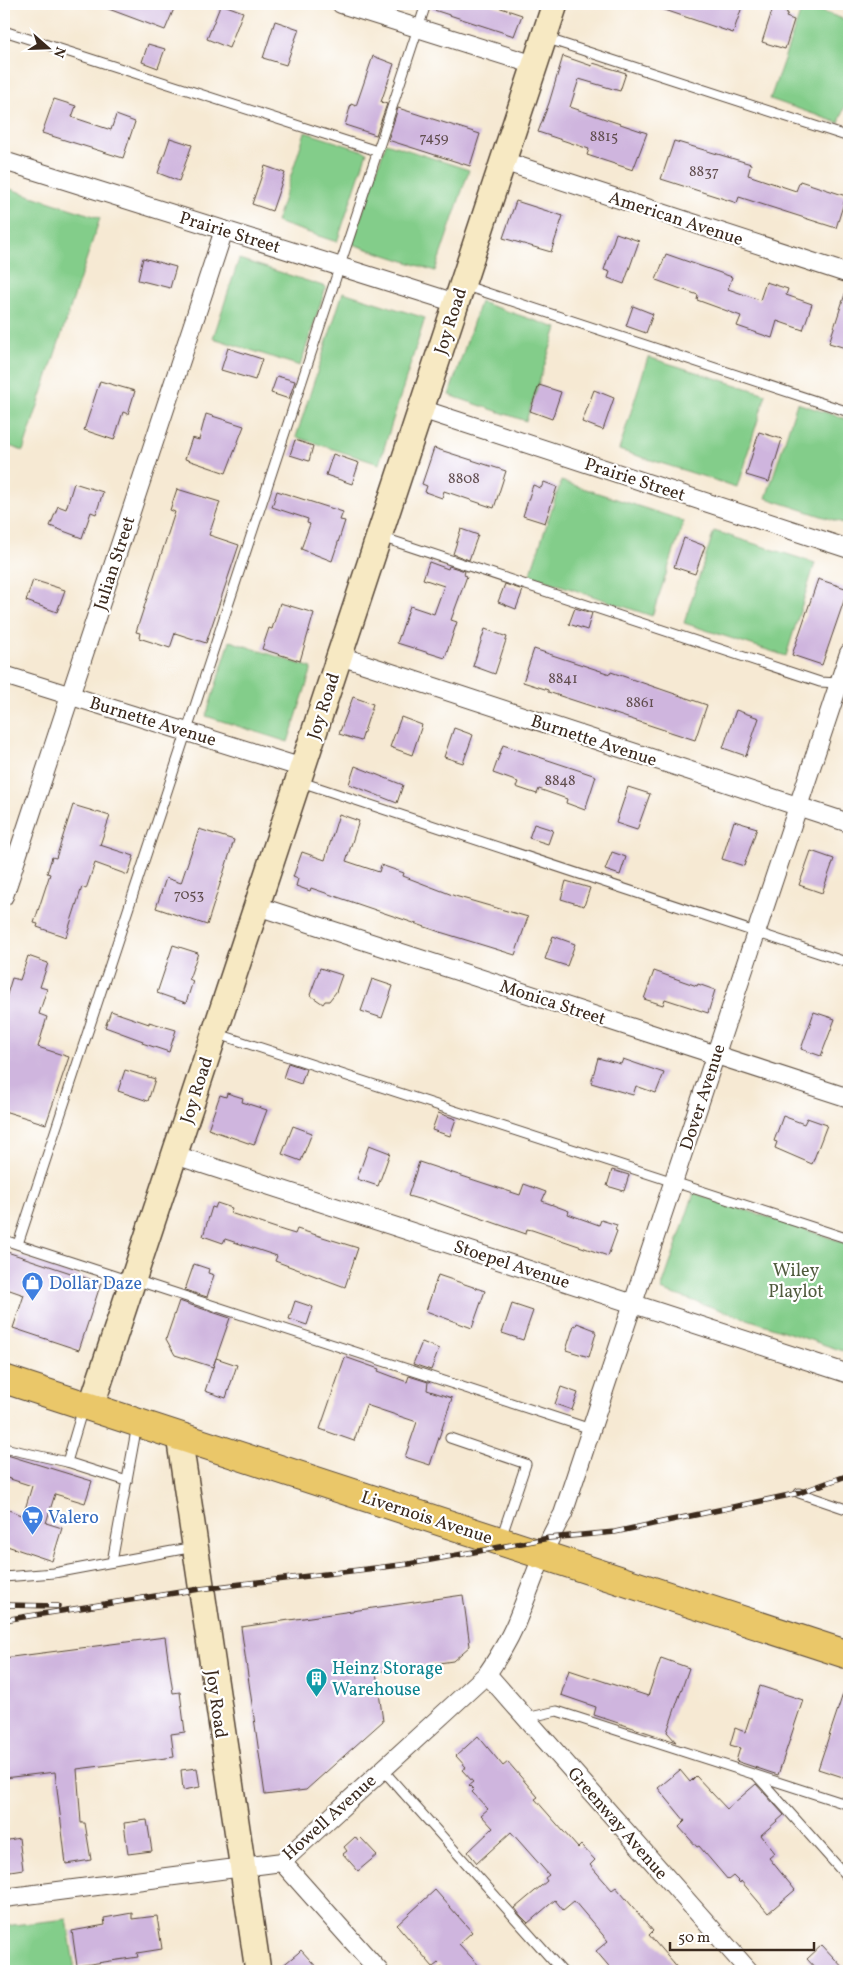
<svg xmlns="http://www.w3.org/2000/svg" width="853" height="1975" viewBox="0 0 853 1975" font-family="Vollkorn,serif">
<rect width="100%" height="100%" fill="#fff"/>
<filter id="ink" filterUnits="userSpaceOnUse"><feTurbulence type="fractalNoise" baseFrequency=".02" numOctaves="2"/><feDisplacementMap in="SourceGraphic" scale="10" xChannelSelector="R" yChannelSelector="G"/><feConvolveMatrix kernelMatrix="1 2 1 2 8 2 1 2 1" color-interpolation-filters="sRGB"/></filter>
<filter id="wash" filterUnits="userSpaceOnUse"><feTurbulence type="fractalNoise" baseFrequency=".0096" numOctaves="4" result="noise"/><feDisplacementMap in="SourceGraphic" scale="20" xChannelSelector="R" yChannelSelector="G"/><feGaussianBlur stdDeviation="1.12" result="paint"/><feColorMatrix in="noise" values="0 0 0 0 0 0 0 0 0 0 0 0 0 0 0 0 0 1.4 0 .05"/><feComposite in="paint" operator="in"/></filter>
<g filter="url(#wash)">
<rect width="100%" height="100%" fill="#f6e9d3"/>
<!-- green -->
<g fill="#83cd8a" stroke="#5f7c54">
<path d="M803,5L849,21V93L839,123L770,99Z"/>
<path d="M305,132L367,152L337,242L276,222Z"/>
<path d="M386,143L469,170L435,271L352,244Z"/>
<path d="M7,188L100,218L23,451L4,444V199Z"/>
<path d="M239,259L326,287L300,366L213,338Z"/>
<path d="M343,292L425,318L379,464L296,437Z"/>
<path d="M480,302L557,328L526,421L449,395Z"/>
<path d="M648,357L766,394L737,487L619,450Z"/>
<path d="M797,403L849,420V525L766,498Z"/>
<path d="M561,481L684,521L652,616L530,575Z"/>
<path d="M714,531L815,563L786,656L684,623Z"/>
<path d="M230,641L312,668L288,742L206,716Z"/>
<path d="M694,1193L849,1244V1353L661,1290Z"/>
<path d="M67,1919L75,1971H4V1926Z"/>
</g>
<g id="blocks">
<!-- building -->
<g fill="#cfb5de">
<path d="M98,4H176L165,30L98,5Z"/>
<path d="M221,4L243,12L229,48L207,39Z"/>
<path d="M432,4H489L522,15L514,36L431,9Z"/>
<path d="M656,4H743L733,33L656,7Z"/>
<path d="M773,8L788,13L786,17L794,20L785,49L762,42Z"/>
<path d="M275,21L299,29L286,65L263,58Z"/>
<path d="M148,44L165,49L158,68L142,62Z"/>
<path d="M373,56L394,64L381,102L387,104L376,135L345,125L351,104L356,106Z"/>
<path d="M563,56L592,66L593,63L626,73L620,91L579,79L570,107L647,133L633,170L587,155L589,149L538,132L549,103Z"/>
<path d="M54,99L76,106L72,117L111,130L116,115L135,122L123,158L42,133Z"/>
<path d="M398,108L480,134L470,166L388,140Z"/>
<path d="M170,138L192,145L179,181L158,173Z"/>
<path d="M674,141L751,164L748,175L796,191L800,181L846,196L836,228L739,197L737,203L661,179Z"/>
<path d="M265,166L285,173L272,211L252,204Z"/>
<path d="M516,201L563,216L551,252L503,238Z"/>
<path d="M616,233L639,241L624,284L608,278L610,272L604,270Z"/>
<path d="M666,254L732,277L728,289L760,300L766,282L788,289L786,295L812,304L803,330L777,321L772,338L737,326L741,316L697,300L698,295L656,280Z"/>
<path d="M143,258L176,267L170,288L138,280Z"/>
<path d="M846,291L849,292V349L829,343Z"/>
<path d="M633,306L653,314L646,333L626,326Z"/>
<path d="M228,348L262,359L255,380L221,370Z"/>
<path d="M277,376L295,381L289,399L271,393Z"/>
<path d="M100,381L135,391L128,414L123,412L114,440L84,430Z"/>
<path d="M539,385L561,392L552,419L530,411Z"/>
<path d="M594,390L614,398L603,430L582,422Z"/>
<path d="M206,414L244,426L226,473L185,459L192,438L199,440Z"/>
<path d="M759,432L782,439L769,482L746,475Z"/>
<path d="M295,440L313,446L309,461L290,455Z"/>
<path d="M434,448L506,471L494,508L444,491L442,498L425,492L427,486L422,484Z"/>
<path d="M333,454L359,463L352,484L326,475Z"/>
<path d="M544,482L557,487L545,523L523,516L533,485L541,488Z"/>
<path d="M74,483L103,492L96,514L91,512L82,538L50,526L58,506L66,509Z"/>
<path d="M177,489L220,502L209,535L239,545L206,643L175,633L170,648L139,638L140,633L136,632L175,512L170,510Z"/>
<path d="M277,491L343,512L340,520L345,521L332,561L301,549L310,524L307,523L308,519L272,507Z"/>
<path d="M461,529L478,535L469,560L453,554Z"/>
<path d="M684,538L705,546L695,574L674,567Z"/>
<path d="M429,562L448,569L449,566L465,571L464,575L467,576L451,620L457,622L445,658L397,643L410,606L434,614L444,586L423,579Z"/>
<path d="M818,579L848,589L822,665L792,655Z"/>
<path d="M33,580L65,590L57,612L26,601Z"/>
<path d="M505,584L523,590L516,609L498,602Z"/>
<path d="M280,603L314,613L300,661L262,649L269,628L272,629Z"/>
<path d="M575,608L592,613L587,630L569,624Z"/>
<path d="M485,629L507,637L495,674L473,666Z"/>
<path d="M534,649L610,674L611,672L707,705L695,740L548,692V690L523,682Z"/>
<path d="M353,697L373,704L361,741L339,734Z"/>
<path d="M736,710L759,718L746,756L723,748Z"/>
<path d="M401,717L422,725L412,755L390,747Z"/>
<path d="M454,728L473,735L463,763L444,757Z"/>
<path d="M503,745L596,776L585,810L566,803L567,799L539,789L537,794L516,787L518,782L493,773Z"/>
<path d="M355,766L403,785L397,803L349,784Z"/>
<path d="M628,787L650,794L637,830L616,823Z"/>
<path d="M73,805L110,816L100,845L134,856L128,875L95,863L86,889L82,887L66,937L37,927L38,924L34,923L50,874L47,873L52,857L56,858Z"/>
<path d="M339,814L359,821L346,861L379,872L381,865L404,873L403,876L455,896L528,917L515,955L440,932L311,888L310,891L296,886L298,879L293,877L302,852L325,860Z"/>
<path d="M734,821L757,828L744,866L722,859Z"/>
<path d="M534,824L553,830L548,844L529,838Z"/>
<path d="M199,829L234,840L207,925L156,908L166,878L181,883Z"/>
<path d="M811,851L834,859L822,893L799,885Z"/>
<path d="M612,852L626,857L620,875L605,870Z"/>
<path d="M566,881L590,888L584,906L561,899Z"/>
<path d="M553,936L575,944L567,966L545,959Z"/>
<path d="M173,945L198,953L189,979L193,981L186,1003L157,993Z"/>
<path d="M28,956L48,963L40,987L47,989L39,1014L47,1017L38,1047L69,1057L46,1124L4,1111V1004L12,978L20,980Z"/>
<path d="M320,968L342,975L336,992L329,1001H325L323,1004L310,995Z"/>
<path d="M654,971L697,986L698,984L715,990L708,1013L665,999L663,1005L644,999Z"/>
<path d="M372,979L393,986L382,1018L361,1011Z"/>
<path d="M111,1011L149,1024V1022L176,1030L169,1052L142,1043L143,1041L105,1027Z"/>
<path d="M814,1012L835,1019L821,1056L801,1049Z"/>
<path d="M598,1058L621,1064L623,1059L664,1073L656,1093L636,1086L633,1095L591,1083Z"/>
<path d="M288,1063L306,1069L301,1084L283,1078Z"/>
<path d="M125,1070L155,1079L148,1101L118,1091Z"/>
<path d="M227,1093L243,1098L242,1102L267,1110L254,1145L208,1129L220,1095L226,1097Z"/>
<path d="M438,1113L456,1119L450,1136L432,1130Z"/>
<path d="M783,1116L804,1124L807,1118L827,1125L812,1164L775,1148L777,1142L774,1141Z"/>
<path d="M293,1126L312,1133L301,1161L282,1154Z"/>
<path d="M369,1145L390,1153L378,1186L357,1179Z"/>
<path d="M419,1162L520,1195L524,1184L546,1192L542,1201L569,1211L568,1214L599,1225L601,1220L617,1225L615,1230L617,1231L608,1256L532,1230L527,1229L526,1234L429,1200V1202L408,1196Z"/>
<path d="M612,1170L629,1175L624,1191L607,1186Z"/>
<path d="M217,1203L232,1208L230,1213L285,1231L295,1234L297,1229L358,1248L345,1287L275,1261L277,1256L225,1239L223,1243L203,1236L212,1207L215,1208Z"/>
<path d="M4,1251L101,1283L79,1350L13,1328L24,1295L4,1288Z"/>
<path d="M194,1264L209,1269L208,1273L214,1275L207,1297L185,1290Z"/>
<path d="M438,1275L485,1291L472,1328L426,1311Z"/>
<path d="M179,1301L230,1318L213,1367L175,1355L166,1339Z"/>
<path d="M295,1301L313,1307L307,1325L289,1319Z"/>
<path d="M512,1304L533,1311L523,1340L502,1333Z"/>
<path d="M577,1323L595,1330V1332L596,1333L589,1357L566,1350L574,1325L576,1326Z"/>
<path d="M422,1342L439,1349L431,1370L413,1364Z"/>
<path d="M345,1357L379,1369L378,1371L407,1382L409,1376L428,1382L427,1390L452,1398L430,1465L405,1457L417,1422L366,1405L354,1441L320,1429Z"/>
<path d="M216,1358L237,1365L226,1398L205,1391Z"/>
<path d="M561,1387L578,1393L572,1410L555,1404Z"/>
<path d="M7,1455L92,1481L85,1503L55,1494L46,1523L62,1528L52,1561L4,1545V1508L23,1516L32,1486L4,1477V1467Z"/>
<path d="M463,1595L470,1646L453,1661L376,1672L383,1721L306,1790L265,1795L241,1627Z"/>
<path d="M165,1637L173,1693L180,1692L185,1732L171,1734L174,1757L77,1769L81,1823H85L91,1860L66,1864L55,1772L4,1778V1658Z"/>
<path d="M661,1658L689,1668L667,1732L676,1742L594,1715L596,1707L561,1695L569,1670L648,1696Z"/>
<path d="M846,1685H849V1779L818,1769Z"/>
<path d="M760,1686L803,1700L778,1775L736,1761L740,1748L730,1745L735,1728L745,1732Z"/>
<path d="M478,1736L503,1766L508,1762L538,1797L535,1799L578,1848L581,1845L595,1860L590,1865L612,1890L616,1887L653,1931L649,1935L680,1971H613L596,1951L608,1941L574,1901L563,1910L555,1900L528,1923L520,1915L515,1908L547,1881L545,1878L549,1875L511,1832L477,1863L468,1852L493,1828L481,1815L488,1809L472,1792L474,1790L469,1785L473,1782L462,1770L466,1767L456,1756Z"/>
<path d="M197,1768L200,1787L183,1790L181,1770Z"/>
<path d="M680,1770L690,1782L696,1776L727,1809L756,1784L784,1815L761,1835L775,1853L769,1858L795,1890L768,1913L741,1881L740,1883L733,1876L728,1880L699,1846L697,1847L679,1827L685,1821L658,1788Z"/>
<path d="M147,1820L152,1851L128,1854L124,1823Z"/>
<path d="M355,1837L358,1841L361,1838L377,1855L358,1871L343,1854L347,1851L344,1847Z"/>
<path d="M19,1838L23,1869L4,1872V1841Z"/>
<path d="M435,1890L472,1932L459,1944L484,1971H446L438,1963L433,1967L397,1925Z"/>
<path d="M132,1913V1919L157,1916L162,1949L137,1953L138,1957L77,1966L72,1931L105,1925L104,1918Z"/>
<path d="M822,1945L846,1971H818L807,1959Z"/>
<path d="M301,1950L320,1971H276L298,1953Z"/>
</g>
</g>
</g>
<g filter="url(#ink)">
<use href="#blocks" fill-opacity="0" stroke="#574739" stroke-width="1"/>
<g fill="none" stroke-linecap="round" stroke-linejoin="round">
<defs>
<g id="lane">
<path d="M4,31L377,151"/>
<path d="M545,38L849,137"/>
<path d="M463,285L849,412"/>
<path d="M381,537L820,682L839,683L849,686"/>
<path d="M298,781L849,963"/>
<path d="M215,1033L849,1239"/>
<path d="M4,1240L130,1281"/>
<path d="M18,1244L426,4"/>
<path d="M135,1280L591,1429"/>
<path d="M83,1408L67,1462L127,1481"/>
<path d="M450,1438L526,1464L501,1538"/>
<path d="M4,1448L67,1462"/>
<path d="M799,1493L849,1510"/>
<path d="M112,1562L137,1425"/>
<path d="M4,1577L54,1573L194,1547"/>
<path d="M526,1718L557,1711L849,1805"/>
<path d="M383,1770L562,1971"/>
<path d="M757,1776L849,1879"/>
</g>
<g id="street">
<path d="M341,4L535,65"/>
<path d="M4,161L456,303"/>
<path d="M503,161L849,274"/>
<path d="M421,409L849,549"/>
<path d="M340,656L849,823"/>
<path d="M4,675L303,768"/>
<path d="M4,896L224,230"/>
<path d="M257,906L849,1098"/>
<path d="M175,1155L849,1374"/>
<path d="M487,1674L749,1971"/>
<path d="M282,1862L379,1971"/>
<path d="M4,1898L282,1862L487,1674C500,1655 512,1635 520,1613C534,1579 544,1546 563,1514L849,653"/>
</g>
<g id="secondary">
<path d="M91,1407L555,4"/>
<path d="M179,1436L258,1971"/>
</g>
<path id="primary" d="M4,1379L849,1655"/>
</defs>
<!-- lane casing -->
<use href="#lane" stroke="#574739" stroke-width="11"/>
<!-- street casing -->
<use href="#street" stroke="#574739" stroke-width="20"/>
<!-- secondary casing -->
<use href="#secondary" stroke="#574739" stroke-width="28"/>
<!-- primary casing -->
<use href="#primary" stroke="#574739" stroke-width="30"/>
<!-- lane -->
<use href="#lane" stroke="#fff" stroke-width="9"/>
<!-- street -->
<use href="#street" stroke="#fff" stroke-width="18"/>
<!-- secondary -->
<use href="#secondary" stroke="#f7e9c3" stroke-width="25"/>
<!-- primary -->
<use href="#primary" stroke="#eac769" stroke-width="28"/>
<defs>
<g id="rail">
<path d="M4,1605L58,1606"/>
<path d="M4,1620L200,1589L409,1564L549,1538L615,1532L799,1493L849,1475"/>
</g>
</defs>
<!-- rail casing -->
<use href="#rail" stroke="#3b2a1e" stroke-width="5.5"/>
<!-- rail -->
<use href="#rail" stroke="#fff" stroke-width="4" stroke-dasharray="11" stroke-linecap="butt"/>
</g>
</g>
<!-- icons -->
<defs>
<symbol id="shop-pin" viewBox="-11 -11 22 30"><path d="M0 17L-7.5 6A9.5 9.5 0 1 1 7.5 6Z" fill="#3f7fe0" stroke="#fff"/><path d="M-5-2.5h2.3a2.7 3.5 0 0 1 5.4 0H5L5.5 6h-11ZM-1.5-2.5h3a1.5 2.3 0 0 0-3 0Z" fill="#fff"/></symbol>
<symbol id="supermarket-pin" viewBox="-11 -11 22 30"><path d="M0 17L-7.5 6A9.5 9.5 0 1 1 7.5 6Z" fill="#3f7fe0" stroke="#fff"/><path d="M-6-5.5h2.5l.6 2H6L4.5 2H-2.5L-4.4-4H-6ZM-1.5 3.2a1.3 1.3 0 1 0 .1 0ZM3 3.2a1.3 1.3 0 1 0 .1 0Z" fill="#fff"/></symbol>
<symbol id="building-pin" viewBox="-11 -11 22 30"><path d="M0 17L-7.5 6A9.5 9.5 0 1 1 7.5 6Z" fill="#0f9aa8" stroke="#fff"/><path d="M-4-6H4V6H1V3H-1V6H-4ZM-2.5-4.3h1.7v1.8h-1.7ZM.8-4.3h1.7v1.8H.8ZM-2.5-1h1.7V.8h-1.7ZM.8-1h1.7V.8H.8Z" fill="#fff"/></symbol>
</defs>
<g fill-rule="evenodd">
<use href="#shop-pin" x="20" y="1270" width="25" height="34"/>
<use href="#supermarket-pin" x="20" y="1504" width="25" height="34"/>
<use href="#building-pin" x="304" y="1666" width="25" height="34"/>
</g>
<g text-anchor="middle" stroke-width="4.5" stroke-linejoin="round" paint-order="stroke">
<!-- number labels -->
<g font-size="15" fill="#604d4e">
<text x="604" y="141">8815</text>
<text x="434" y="142">7459</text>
<text x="704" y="176">8837</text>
<text x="464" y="483">8808</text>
<text x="563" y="683">8841</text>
<text x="640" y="707">8861</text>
<text x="560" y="785">8848</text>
<text x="189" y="899">7053</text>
</g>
<!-- street labels -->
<g font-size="18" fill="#3b2a1e" stroke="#fff">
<text transform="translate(676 218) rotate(18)" y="6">American Avenue</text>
<text transform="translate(230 232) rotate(17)" y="6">Prairie Street</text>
<text transform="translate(450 321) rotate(-72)" y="6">Joy Road</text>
<text transform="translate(635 479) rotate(18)" y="6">Prairie Street</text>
<text transform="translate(114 563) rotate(-72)" y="6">Julian Street</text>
<text transform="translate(323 706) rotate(-72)" y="6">Joy Road</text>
<text transform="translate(153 721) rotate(17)" y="6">Burnette Avenue</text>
<text transform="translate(594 740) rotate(18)" y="6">Burnette Avenue</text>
<text transform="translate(553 1002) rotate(18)" y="6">Monica Street</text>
<text transform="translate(196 1090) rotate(-72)" y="6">Joy Road</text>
<text transform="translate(702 1097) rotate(-72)" y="6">Dover Avenue</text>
<text transform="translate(512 1264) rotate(18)" y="6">Stoepel Avenue</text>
<text transform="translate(427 1517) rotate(18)" y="6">Livernois Avenue</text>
<text transform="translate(217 1704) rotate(82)" y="6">Joy Road</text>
<text transform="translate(329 1817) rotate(-42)" y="6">Howell Avenue</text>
<text transform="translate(618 1823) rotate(49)" y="6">Greenway Avenue</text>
</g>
<!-- park labels -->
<g font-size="18" fill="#515b3e" stroke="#fff">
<text x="796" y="1276">Wiley<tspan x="796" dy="21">Playlot</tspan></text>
</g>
<!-- shop labels -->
<g font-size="18" fill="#366cbe" stroke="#fff" text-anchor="start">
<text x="49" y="1289">Dollar Daze</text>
<text x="48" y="1523">Valero</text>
</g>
<!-- culture labels -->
<g font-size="18" fill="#0d838f" stroke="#fff" text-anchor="start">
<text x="332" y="1674">Heinz Storage<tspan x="332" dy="21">Warehouse</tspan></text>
</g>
</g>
<!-- margin -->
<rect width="853" height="1975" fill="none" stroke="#fff" stroke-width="20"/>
<!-- north arrow -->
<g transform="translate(48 48) rotate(110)" stroke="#ffffff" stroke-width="4" paint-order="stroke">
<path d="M0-4L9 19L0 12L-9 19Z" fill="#3b2a1e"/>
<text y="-8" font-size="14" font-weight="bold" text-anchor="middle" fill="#3b2a1e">N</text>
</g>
<!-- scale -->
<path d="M670 1942v8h144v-8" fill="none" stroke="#3b2a1e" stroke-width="2.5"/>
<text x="678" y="1942" font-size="15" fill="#3b2a1e" stroke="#ffffff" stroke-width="4" paint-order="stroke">50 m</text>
</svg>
